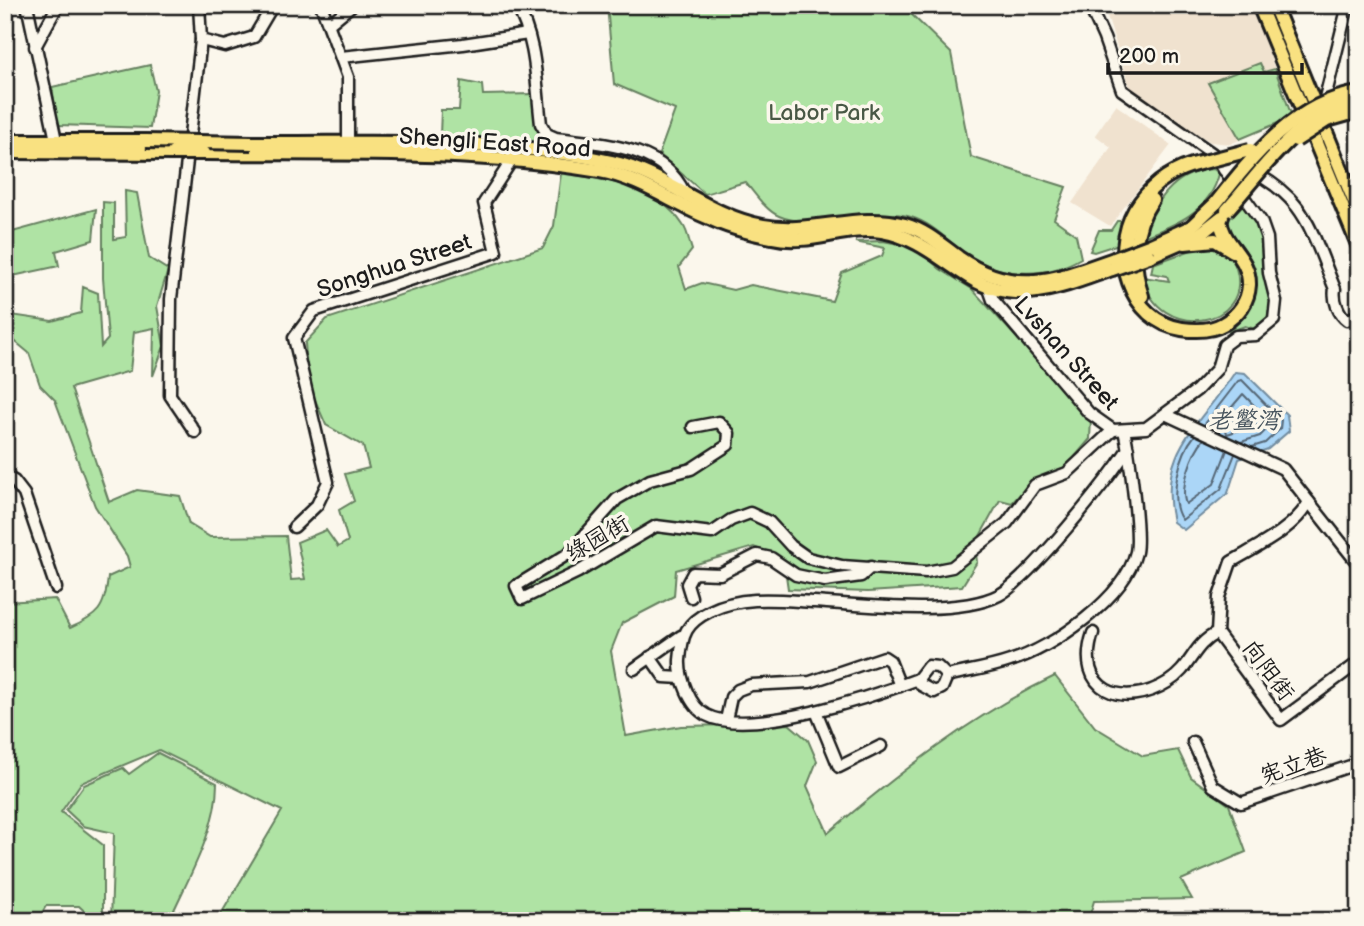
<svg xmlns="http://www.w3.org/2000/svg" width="1364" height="926" viewBox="0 0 1364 926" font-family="'Balsamiq Sans','LXGW WenKai TC',sans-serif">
<rect width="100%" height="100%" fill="#fbf7ec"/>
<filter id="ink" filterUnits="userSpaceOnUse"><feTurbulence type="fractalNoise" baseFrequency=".0143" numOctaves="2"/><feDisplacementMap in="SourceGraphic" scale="14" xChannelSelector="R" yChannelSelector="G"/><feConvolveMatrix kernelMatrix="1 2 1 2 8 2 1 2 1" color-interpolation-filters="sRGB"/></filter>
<g filter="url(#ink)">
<!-- built -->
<g fill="#f0e2cf">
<path d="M1099,5H1252L1292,117L1230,144L1211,142L1133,97L1107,16Z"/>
<path d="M1116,105L1171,145L1110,226L1072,203L1111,147L1095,135Z"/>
</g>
<!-- green -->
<g fill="#afe3a4" stroke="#668060" stroke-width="2">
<path d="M607,5H912L907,10L951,53L971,157L1066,187L1054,219L1076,235L1081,258C1049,277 1007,278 974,259C953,247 935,224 911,217C869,205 814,232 779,216C766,211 754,192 745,182L705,194L659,154L675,110L614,84Z"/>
<path d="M1260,63L1264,72L1275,69L1292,117L1240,139L1208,83Z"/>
<path d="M150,65L156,91L150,128L58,125L52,87Z"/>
<path d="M461,81L482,85L483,95L533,94L541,146L440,135L441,110H459Z"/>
<path d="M1214,169L1219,174C1210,211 1176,225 1143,237C1154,202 1175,171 1214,169Z"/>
<path d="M561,173C604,179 657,185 683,225C688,232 689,242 692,250L679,267L686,289L702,283L733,290L751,285L832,301L842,273L882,256L885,248L855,242L883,241L915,247L940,269L972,289L1091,419L1090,439L1066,467L1030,483L1012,503L1000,500L975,545L977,562L962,586L868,592L788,589L784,562L754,547L676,570L674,596L622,623L611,651L626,736L681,726L789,724L808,740L817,761L807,786L828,833C899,773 971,716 1055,676L1095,727L1143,756L1178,750L1191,777L1229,805L1246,852L1181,880L1192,899L1094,901L1088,921H217L282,811L159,750L81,783L61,812L103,845V921H95L79,906H46L37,921H5V602L55,599L70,628C98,616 105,609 108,577L130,567L127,556L95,506L55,400L40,385L29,353L5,333V234L96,209L93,240L56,251L59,266L8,277L11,315L52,321L81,313L83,287L98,293L101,347L108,339L103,278V202L114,203V239L126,237L125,191L137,193L149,258L168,270L157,306L164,346L153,376L154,328L134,332L130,371L71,388L109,502L137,490L180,496L189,524L210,537L286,536L291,580L305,579L297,542L326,530L338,547L348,541L339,510L354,501L345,474L369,468L363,446L326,425L308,384L305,343L327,319L543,248L554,226Z"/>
<path d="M1242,206L1255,220L1260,236L1271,301L1266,322L1259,330L1245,326L1228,332C1255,312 1265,278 1244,249C1238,239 1229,233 1227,221Z"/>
<path d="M1117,221H1124L1122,243L1094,252L1090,251L1099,230H1111Z"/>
<path d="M1208,244C1220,247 1232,255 1236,268C1254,328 1157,343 1143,277L1169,281L1167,276L1151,273L1153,264Z"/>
<path d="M158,753L217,783C217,830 188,878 169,921H111L114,833L83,826L66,810L84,785L123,768L129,774Z"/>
</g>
<!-- water -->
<path fill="#abd6f7" stroke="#728c9f" stroke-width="2" d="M1235,372L1245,373L1287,415L1289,431L1268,449L1239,459L1228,493L1184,530L1173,522C1157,450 1199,427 1235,372Z"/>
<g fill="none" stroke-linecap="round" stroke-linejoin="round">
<!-- shore -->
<g stroke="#556674" stroke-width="2">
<path d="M1243,410L1256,425L1227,434L1226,429Z"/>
<path d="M1204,425L1238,381L1242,380L1281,420L1280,429L1265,443L1252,447"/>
<path d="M1213,429L1243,394L1272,424L1260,436L1241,442"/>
<path d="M1195,435C1180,453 1167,499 1182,520L1221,489L1235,454"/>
<path d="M1204,439C1193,451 1179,488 1186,504L1214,484L1227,450"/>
</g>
<defs>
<g id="minor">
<path d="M27,5L57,145"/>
<path d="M321,5L348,77V144"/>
<path d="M516,5C537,40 536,84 541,124L547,134L556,138C602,144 662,145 684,192"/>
<path d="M329,24L352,5"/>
<path d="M201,40L225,46L254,37L273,5"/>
<path d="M35,47L58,5"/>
<path d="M341,57L463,44L528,34"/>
<path d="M1323,106L1348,5"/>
<path d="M1224,170L1239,165C1306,195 1309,226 1335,289C1333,299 1338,314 1347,320L1359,315"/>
<path d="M988,286L993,300L1089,413L1113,430L1146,428L1197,390L1217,369L1224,345L1236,336L1256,335L1274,320L1276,301L1269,273L1267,238L1261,221L1213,154L1122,90L1104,38L1089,5"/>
<path d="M1165,414L1283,469L1359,565"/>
<path d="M693,427L719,422L729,433L728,445L691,469L650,480L617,499L568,554L516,586L522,599L578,572L656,526L712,533L731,520L750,513L769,522L791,546L808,558L842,566L926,572L952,567L1007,523L1035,485L1067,473L1113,430"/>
<path d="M195,432L170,395L171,299L201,40L199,5"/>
<path d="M5,476L14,481L24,494L56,588"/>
<path d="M294,527L317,505L328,482L294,338L314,311L496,252L484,203L512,160"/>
<path d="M691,597L687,584L693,573L720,574L757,555L771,558L796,575L825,581L861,576L871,567"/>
<path d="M1093,633C1074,691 1123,710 1168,682C1192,667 1192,645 1217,633L1219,597L1231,562C1258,546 1293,530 1309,502"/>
<path d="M1217,633L1281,720L1359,662"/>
<path d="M650,657L664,677L681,678"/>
<path d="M634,669L681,636"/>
<path d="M947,676C968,671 990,668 1010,661C1053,648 1125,598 1136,552C1140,532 1129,451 1124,430"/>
<path d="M918,679L921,685L934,692L942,688L947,676L938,667L928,666L918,679C874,696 749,738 706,715C690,707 679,677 680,660C682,634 686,623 710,611C742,595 780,600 814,602C862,605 956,617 999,595C1028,580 1108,480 1128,449"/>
<path d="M816,711L839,767L881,746"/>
<path d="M726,720L731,697L738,690L751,685L810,682L884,657L890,661L900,686"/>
<path d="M1193,742L1213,786L1241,803L1359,763"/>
</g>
<g id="major">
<path d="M1259,5L1359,247"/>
<path d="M1274,5L1359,213"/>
<path d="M5,141H146"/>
<path d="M252,143C372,144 495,136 612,162C666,174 708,216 763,226C811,235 858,212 905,225C926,231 941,245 959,258C1015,297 1055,280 1114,259"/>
<path d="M5,152L173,153"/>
<path d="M204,153C336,154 470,149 600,171C639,178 671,202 707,217C727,227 750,233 772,237C810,246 846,225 882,231C918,237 941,260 971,278C1018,307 1066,285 1112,269"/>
<path d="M1192,165C1167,173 1149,187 1135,210C1110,254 1129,321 1182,329C1196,331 1211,331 1223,324C1238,315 1248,302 1249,285C1250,256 1222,245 1220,219"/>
<path d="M1185,243L1215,240L1233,251"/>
<path d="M1151,245L1191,227L1216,203"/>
<path d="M1149,256L1200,234L1222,217"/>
<path d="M1142,296C1131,264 1133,228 1152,200"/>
</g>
</defs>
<!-- minor casing -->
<use href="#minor" stroke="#1c1c1c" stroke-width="15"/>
<!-- major casing -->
<use href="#major" stroke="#1c1c1c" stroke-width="18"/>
<!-- minor -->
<use href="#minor" stroke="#fbf7ec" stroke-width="10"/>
<!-- major -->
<use href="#major" stroke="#f9e181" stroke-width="12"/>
<defs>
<g id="major-bridge">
<path d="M1296,140L1327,120L1359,111"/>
<path d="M146,141L252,143"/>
<path d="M173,153H204"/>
<path d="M1192,165L1250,150"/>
<path d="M1216,203C1253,156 1296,102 1359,93"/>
<path d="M1227,210C1264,169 1300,111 1359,102"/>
<path d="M1114,259L1151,245"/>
<path d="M1112,269L1149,256"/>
</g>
</defs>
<!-- major-bridge casing -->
<use href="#major-bridge" stroke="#1c1c1c" stroke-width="18" stroke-linecap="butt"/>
<!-- major-bridge -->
<use href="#major-bridge" stroke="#f9e181" stroke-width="12"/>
</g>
</g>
<g text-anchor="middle" stroke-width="7" stroke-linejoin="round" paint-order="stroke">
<!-- park labels -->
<g font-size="23" fill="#485845" stroke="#fbf7ec">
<text x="824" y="120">Labor Park</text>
</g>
<!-- street labels -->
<g font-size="23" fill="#1c1c1c" stroke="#fbf7ec">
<text transform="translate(495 142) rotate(4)" y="8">Shengli East Road</text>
<text transform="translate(394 265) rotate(-18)" y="8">Songhua Street</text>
<text transform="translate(1067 353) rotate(48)" y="8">Lvshan Street</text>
<text transform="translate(597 538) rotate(-30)" y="8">绿园街</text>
<text transform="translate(1269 670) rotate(53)" y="8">向阳街</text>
<text transform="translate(1293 765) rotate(-19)" y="8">宪立巷</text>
</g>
<!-- water labels -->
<g font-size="24" font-style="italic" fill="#47545e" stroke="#fbf7ec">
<text x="1244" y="428">老鳖湾</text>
</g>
</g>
<!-- margin -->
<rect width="1364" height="926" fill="none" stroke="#fbf7ec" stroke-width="28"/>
<rect x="14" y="14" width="1336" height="898" fill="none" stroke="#1c1c1c" stroke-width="2.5" filter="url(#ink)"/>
<!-- scale -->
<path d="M1108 63v10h194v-10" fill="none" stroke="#1c1c1c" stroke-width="3.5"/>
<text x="1119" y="63" font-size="21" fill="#1c1c1c" stroke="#fbf7ec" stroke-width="5" paint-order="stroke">200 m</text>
</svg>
